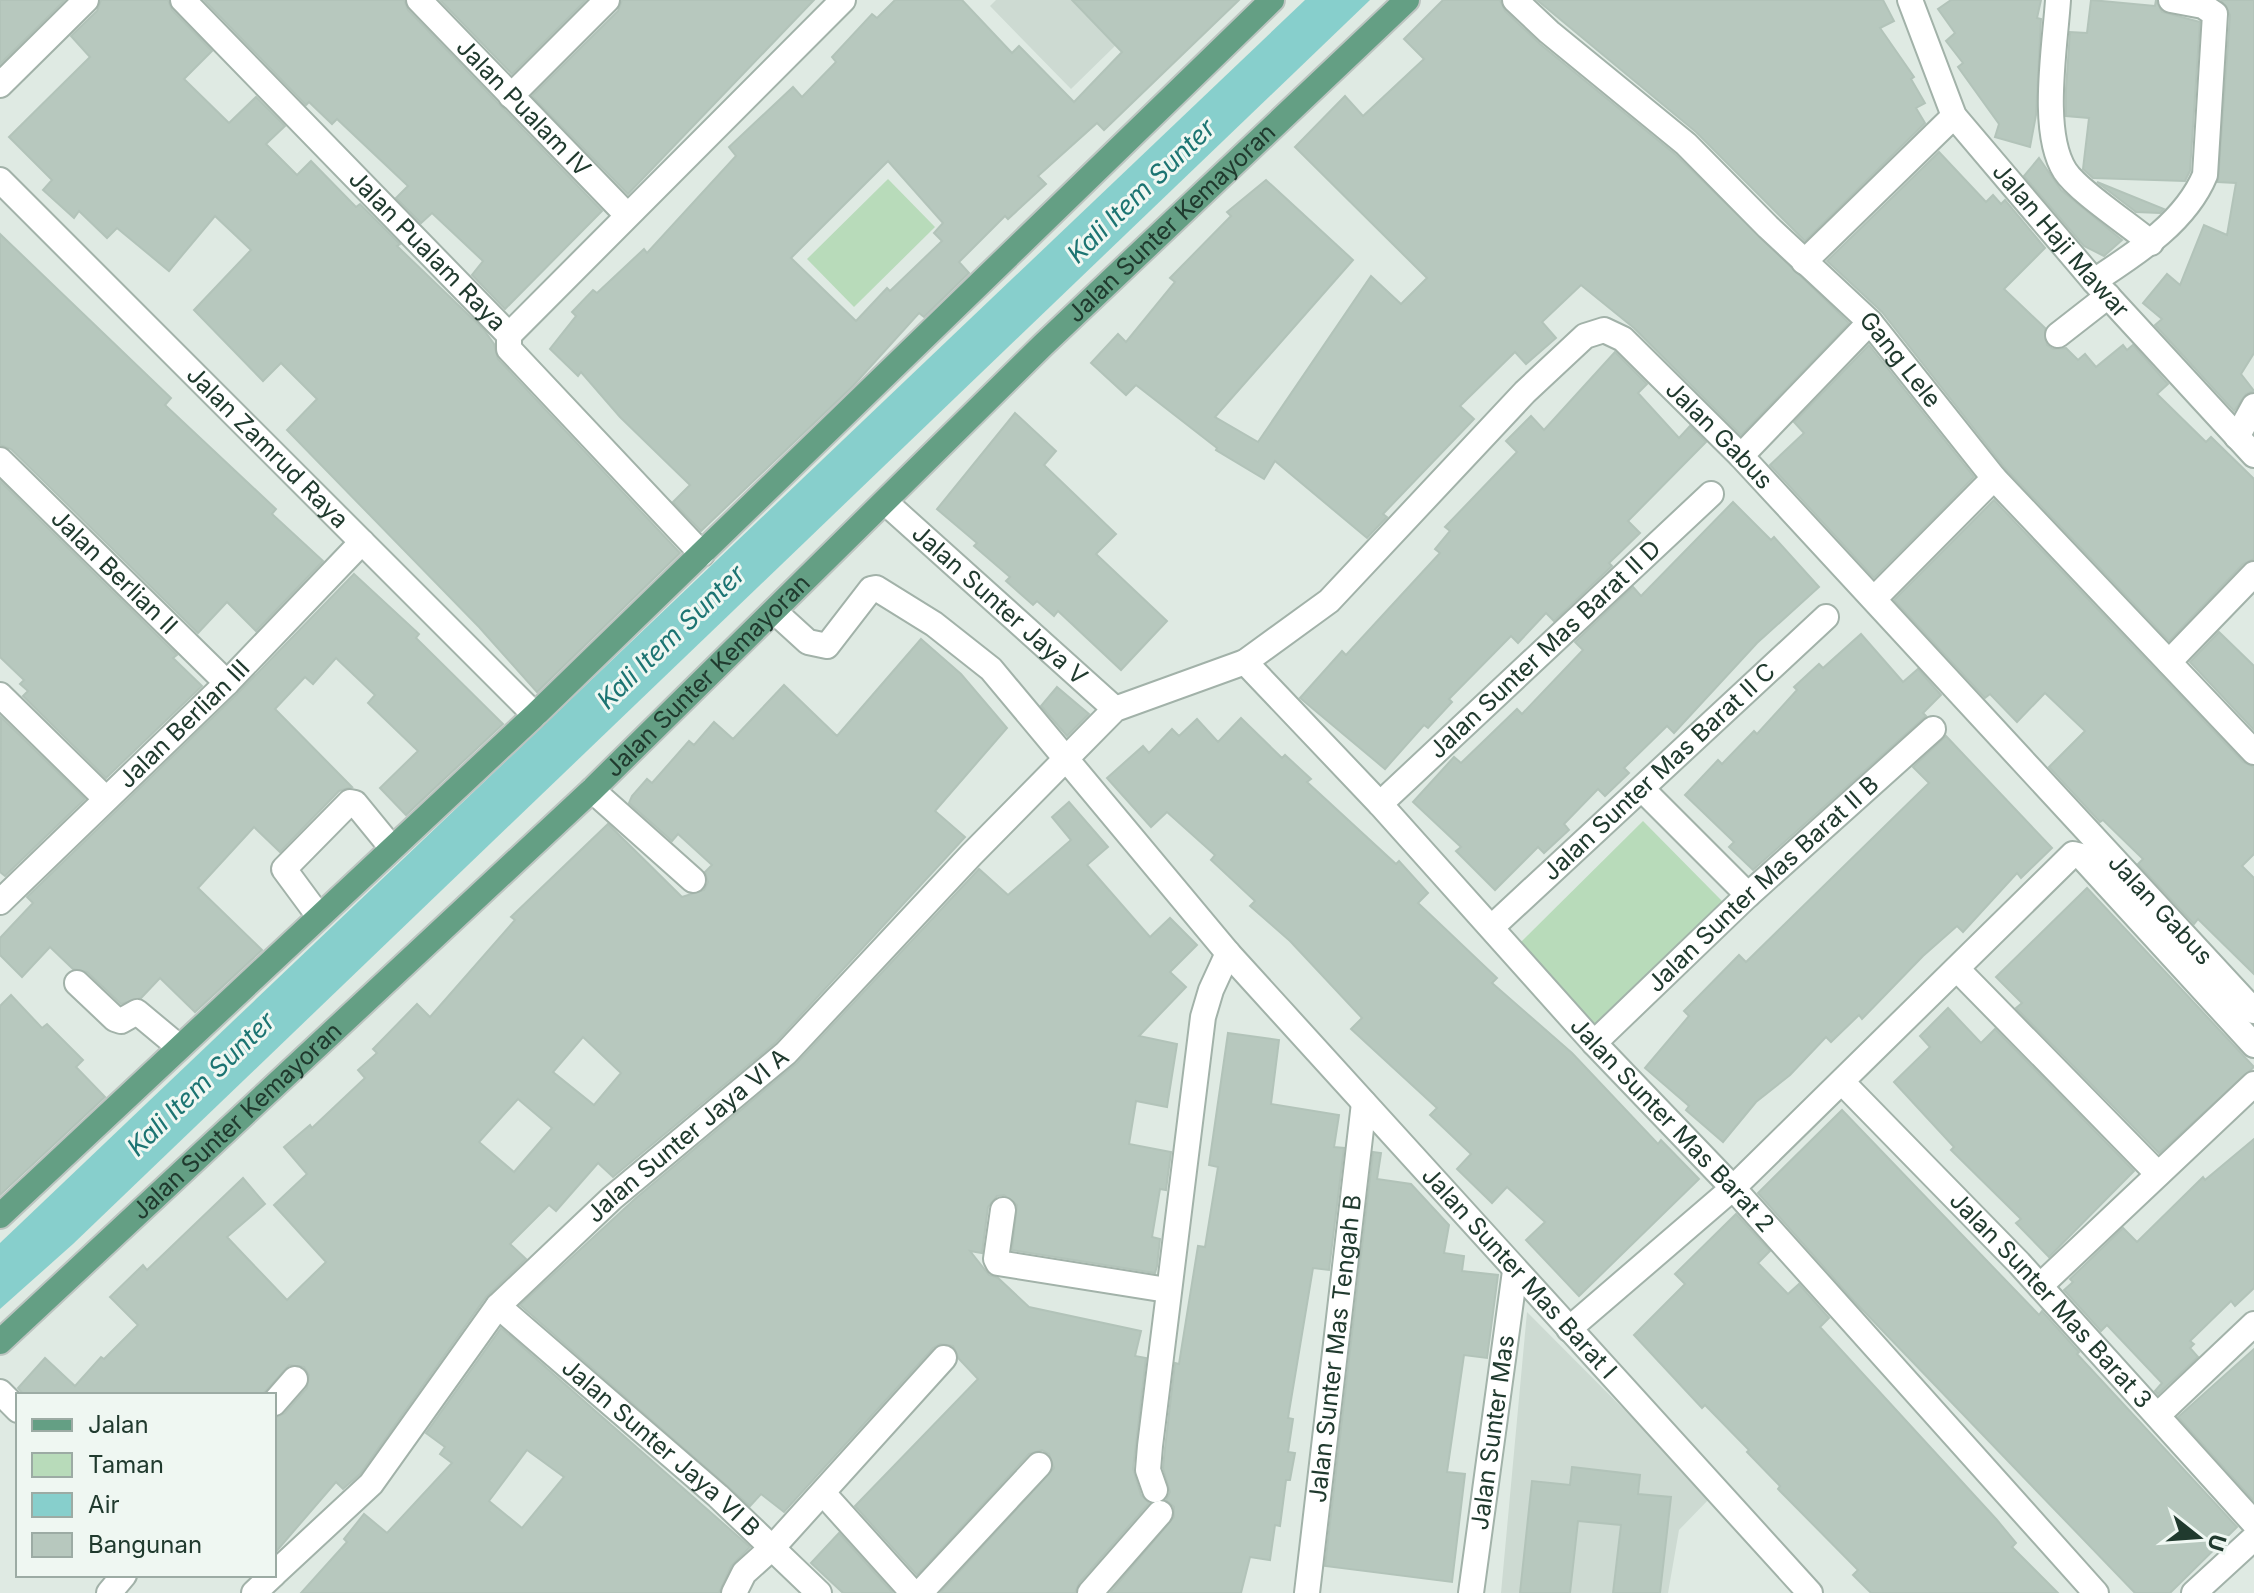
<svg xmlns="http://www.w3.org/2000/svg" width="2254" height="1593" viewBox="0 0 2254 1593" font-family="Inter,sans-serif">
<rect width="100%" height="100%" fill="#dfeae3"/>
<!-- built -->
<g fill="#cddad2">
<path d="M996,0H1162L1071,89L990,6Z"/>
<path d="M1527,1312L1711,1497L1679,1530L1668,1593H1501Z"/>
</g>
<!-- green -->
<g fill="#b8dbba">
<path d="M888,179L935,227L854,307L807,259Z"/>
<path d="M1643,821L1723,902L1595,1029L1515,948Z"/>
</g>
<!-- water -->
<path fill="#87cfcc" d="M1305,0H1370L73,1244L0,1309V1243Z"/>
<!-- building -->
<g fill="#b7c8be" stroke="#b2c3b9" stroke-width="2" fill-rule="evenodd">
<path d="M0,0H65L0,64Z"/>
<path d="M101,0H168L172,10L212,51L184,79L229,123L256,97L285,126L266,144L297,175L311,161L356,207L360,204L400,244L397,246L484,330L494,344L498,359L680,553L537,692L479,627L287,430L317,399L281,363L263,381L194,310L251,250L215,216L169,271L117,228L107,238L79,211L74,218L43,190L52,180L9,137L90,57L71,36L97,11Z"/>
<path d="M204,0H404L408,10L602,211L505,309L472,275L483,261L432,213L421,223L396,198L408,186L337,119L332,124L309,102L306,105Z"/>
<path d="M440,0H586L512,74Z"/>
<path d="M622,0H814L628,194L532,96L618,11Z"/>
<path d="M895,0H962L1012,53L1019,46L1074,102L1122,52L1072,0H1239L1104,130L1097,123L1038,176L1046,184L1008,219L1005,216L959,262L969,273L924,317L919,313L853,386L701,531L673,502L690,485L620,417L581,372L578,376L550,349L576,316L572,312L593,290L597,293L644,249L647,253L736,156L729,147L793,87L802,97L836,62L832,57L872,14L877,18ZM888,161L943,223L934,233L942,241L890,291L887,288L856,321L791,258Z"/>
<path d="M1443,0H1500L1505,11L1540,44L1676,155L1849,323L1741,435L1634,328L1581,285L1542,322L1556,338L1526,364L1515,352L1460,406L1474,419L1383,514L1387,517L1367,538L1275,461L1264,479L1216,450L1217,448L1136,385L1126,395L1091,363L1118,334L1126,342L1175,282L1170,278L1231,216L1227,212L1266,180L1353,260L1215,417L1258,442L1371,276L1401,304L1427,278L1295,147L1345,96L1363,116L1424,59L1404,39Z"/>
<path d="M1537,0H1883L1894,21L1880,28L1914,77L1911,79L1925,103L1916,108L1925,123L1805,241L1696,132Z"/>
<path d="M1951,0H2041L2037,18L2041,19L2036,115L2030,147L1995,137L1999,124L1958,67L1963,63L1946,41L1955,33L1938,9Z"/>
<path d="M2091,0L2155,6L2156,0L2162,12L2200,22L2190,171L2185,181L2093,178L2083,169L2089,118L2066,116V89L2070,32L2087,33Z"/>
<path d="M2221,0H2254V353L2241,374L2254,391L2246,394L2234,411L2155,325L2162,319L2143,303L2167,274L2180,285L2204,225L2227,235L2236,183L2218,182L2230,15Z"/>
<path d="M1939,152L1986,202L1993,195L2001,204L2005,200L2045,248L2004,289L2045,328L2047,345L2053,349L2066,348L2078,360L2085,354L2096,367L2123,345L2127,350L2133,345L2168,384L2157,394L2206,442L2211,437L2254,479V559L2243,564L2169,641L2005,468L1882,312L1827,261Z"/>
<path d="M2039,158L2061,190L2122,240L2104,256L2084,246L2024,176Z"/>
<path d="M2097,182L2164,209L2160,213L2136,212Z"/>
<path d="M0,234L171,398L165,405L276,509L272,514L323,561L256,631L227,602L198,633L11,449L0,445Z"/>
<path d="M1869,345L1974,477L1874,578L1770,465L1804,433L1794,422Z"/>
<path d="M1615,352L1647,384L1638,393L1679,438L1690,426L1706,442L1628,521L1640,533L1609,563L1612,566L1554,621L1546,613L1518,643L1511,636L1449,699L1452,702L1428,728L1424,725L1385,769L1300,698L1342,651L1346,655L1440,553L1435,549L1450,531L1445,527L1517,452L1506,441L1531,416L1544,430Z"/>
<path d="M1015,413L1056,451L1044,465L1116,534L1096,554L1167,621L1121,670L1058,611L1054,616L1037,601L1033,605L1006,581L1010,577L974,546L977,543L937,509Z"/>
<path d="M0,481L177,655L173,658L202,686L106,778L23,696L28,691L20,684L24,680L0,657Z"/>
<path d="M1994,500L2243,762L2254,767V854L2242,866L2254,878V974L2198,919L2194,924L2138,864L2143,859L2103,820L2100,822L2049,767L2085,731L2045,693L2017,722L1990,694L1985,698L1894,600Z"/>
<path d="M1733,502L1771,540L1774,537L1819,587L1757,643L1674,733L1667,726L1624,768L1629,773L1605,796L1598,789L1564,824L1569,830L1544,853L1538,847L1495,890L1456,851L1461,847L1413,802L1454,757L1461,763L1517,709L1522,714L1583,650L1575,642L1633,587L1641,596Z"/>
<path d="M354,574L419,634L416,638L503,724L406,815L380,788L418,751L368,703L375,695L336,658L313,684L305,677L275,709L352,787L339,791L280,852L254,827L198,888L262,950L195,1012L160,978L141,998L121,1004L87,972L73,969L50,947L22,977L0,955V938L33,903L27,897L237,694Z"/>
<path d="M2219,632L2254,666V730L2190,662Z"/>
<path d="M1861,634L1903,682L1918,669L1941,695L1923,713L1926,716L1753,870L1729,847L1734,842L1685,795L1718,760L1722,764L1754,731L1757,734L1797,690L1794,687L1819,664L1823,668Z"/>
<path d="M921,639L961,674L1007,728L935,811L965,837L776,1042L613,1177L598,1163L556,1211L549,1205L510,1244L526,1259L486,1297L360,1474L343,1489L336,1482L274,1554V1418L285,1413L307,1388L309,1375L304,1367L289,1365L262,1395H24L18,1388L45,1358L75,1386L101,1357L104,1359L138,1325L110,1297L143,1265L147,1270L243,1178L265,1204L227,1237L287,1300L326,1262L274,1205L307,1174L284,1147L310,1125L312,1128L365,1078L358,1070L377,1053L373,1049L417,1004L430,1017L515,920L511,917L608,824L682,897L704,890L708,882L705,872L712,865L678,834L672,841L629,803L632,796L647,779L652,783L689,741L694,745L714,722L733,739L784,685L837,736ZM583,1037L621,1073L594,1105L553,1072ZM518,1099L552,1128L514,1172L479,1142Z"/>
<path d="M1057,687L1089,714L1067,736L1041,706Z"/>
<path d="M1,717L85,799L5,876L0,872Z"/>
<path d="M1241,718L1282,758L1285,755L1311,779L1307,782L1396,864L1399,861L1428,893L1418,903L1497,978L1492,983L1572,1053L1658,1144L1661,1140L1699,1179L1579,1296L1526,1240L1545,1222L1507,1187L1492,1203L1457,1169L1471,1154L1430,1115L1437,1108L1351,1029L1362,1018L1290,941L1250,906L1255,901L1211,860L1215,855L1167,812L1151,827L1107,778L1143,746L1149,753L1172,729L1179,736L1197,719L1218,742Z"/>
<path d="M1946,736L2052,848L2021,878L2017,873L1963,932L1957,926L1923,956L1862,1019L1859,1015L1831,1042L1826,1037L1790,1075L1756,1102L1723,1142L1686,1110L1689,1106L1645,1068L1689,1016L1684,1011L1739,955L1746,962L1929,783L1913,767Z"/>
<path d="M1069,802L1108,847L1087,865L1150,937L1170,918L1197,945L1170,972L1186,987L1139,1036L1177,1044L1167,1107L1136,1101L1129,1144L1171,1152L1166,1190L1160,1189L1152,1237L1160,1239L1157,1266L1155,1273L1012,1250L1017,1205L1004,1195L997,1196L988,1207L982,1253L970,1251L989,1275L998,1278L1029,1307L1141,1331L1135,1356L1146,1358L1133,1469L1141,1495L1149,1503L1079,1583L1075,1593H940L1054,1468L1049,1454L1042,1450L1029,1454L917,1575L855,1506L978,1379L959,1359L953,1346L940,1344L933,1348L784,1512L761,1494L750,1506L520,1305L636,1198L797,1063L979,869L1008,895L1071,840L1052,817Z"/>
<path d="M2087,888L2254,1067L2159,1153L2016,1008L2022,1003L1996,977Z"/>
<path d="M11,995L42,1028L47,1024L83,1060L76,1067L105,1097L0,1195V1006Z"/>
<path d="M1948,1008L1981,1043L1995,1029L2134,1171L2049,1257L2016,1223L2021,1219L1951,1150L1954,1147L1894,1082L1930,1047L1920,1036Z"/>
<path d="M1228,1033L1279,1040L1271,1104L1339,1115L1334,1147L1344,1148L1329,1270L1313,1268L1288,1418L1293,1419L1288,1452L1295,1453L1290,1480H1286L1280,1526L1275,1525L1270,1560L1250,1557L1241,1593H1110L1174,1517V1507L1166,1500L1170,1492L1163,1468L1165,1448L1175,1363L1179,1364L1198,1246L1205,1247L1218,1167L1209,1165Z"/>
<path d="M1842,1110L2039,1315L2042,1311L2079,1352L2077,1354L2237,1527L2170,1593H2135L1854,1301L1758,1193Z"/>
<path d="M2254,1139V1288L2235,1306L2231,1301L2190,1341L2194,1344L2190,1348L2198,1357L2158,1394L2155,1391L2162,1383L2107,1325L2101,1331L2064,1290L2073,1282L2070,1279L2123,1228L2137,1242L2203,1177L2205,1180Z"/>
<path d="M1373,1152L1381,1153L1377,1179L1411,1184L1449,1225L1444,1253L1464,1256L1462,1271L1498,1275L1487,1358L1464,1355L1447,1472L1465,1474L1452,1582L1325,1566Z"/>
<path d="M1736,1214L1770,1251L1758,1263L1788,1294L1799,1284L1829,1318L1820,1327L1997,1520L2016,1543L2012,1547L2058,1593H1871L1853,1575L1858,1570L1778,1489L1780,1486L1747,1452L1749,1450L1705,1405L1702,1408L1634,1335L1685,1284L1675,1274Z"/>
<path d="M501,1328L750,1547L731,1566L719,1593H301L347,1542L344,1539L364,1514L387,1533L452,1463L440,1454L445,1447L426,1433ZM527,1450L564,1477L522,1528L489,1501Z"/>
<path d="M2254,1349V1501L2178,1417Z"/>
<path d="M1572,1467L1640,1475L1638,1494L1671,1497L1660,1593H1613L1621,1525L1578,1521L1570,1593H1520L1532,1481L1570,1485Z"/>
<path d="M839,1533L893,1593H843L811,1563Z"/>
</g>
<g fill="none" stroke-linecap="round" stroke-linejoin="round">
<defs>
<g id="minor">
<path id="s1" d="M183,0L509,335"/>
<path id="s2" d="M419,0L627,215"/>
<path id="s3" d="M1515,0L1549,32L1686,144L1768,227L1870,322L1994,478L2254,752"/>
<path id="s4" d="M1910,0L1954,116L2094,281L2254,455"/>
<path d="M2058,0C2055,47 2040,132 2065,171C2078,191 2130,225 2151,243"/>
<path d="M0,85L86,0"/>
<path d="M511,96L607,0"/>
<path id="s5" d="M0,180L535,715"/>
<path d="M1804,262L1954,116"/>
<path d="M2094,281C2135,254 2185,223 2205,175L2215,14L2203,6L2171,0"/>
<path d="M509,335L843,0"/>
<path d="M509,335V349L702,554"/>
<path d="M2058,335L2108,296"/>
<path d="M2237,437L2254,406"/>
<path d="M1741,456L1870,322"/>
<path id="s6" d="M0,460L227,683"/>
<path id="s7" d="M885,502L1115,709"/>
<path d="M1874,599L1994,478"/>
<path id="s8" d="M774,611L808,642L827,646L871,589L876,588L934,624L991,669L1228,953L1810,1593"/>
<path id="s9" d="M1245,662L1380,804L1594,1043L1733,1188L2096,1593"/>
<path d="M2169,662L2254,574"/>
<path d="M0,695L106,799"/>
<path d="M592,790L693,880"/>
<path d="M1643,790L1748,895"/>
<path id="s10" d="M1380,804L1711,494"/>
<path id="s11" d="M0,902L227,683L362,542"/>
<path d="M318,915L284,869L350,802L355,803L391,847"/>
<path id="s12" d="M1492,927L1826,617"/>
<path d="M1958,970L2158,1174"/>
<path d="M77,983L115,1019L121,1021L137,1012L179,1047"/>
<path id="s13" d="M1594,1043L1748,895L1933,729"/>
<path id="s14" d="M1842,1082L2019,1263L2254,1523"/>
<path d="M1003,1210L996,1259L998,1263L1167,1290"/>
<path d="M2040,1286L2254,1084"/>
<path id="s15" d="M498,1306L718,1496L819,1593"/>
<path d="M1569,1329L1733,1188L2073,854L2081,856L2254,1045"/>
<path d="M0,1392L18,1410"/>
<path d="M274,1403L295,1379"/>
<path d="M2159,1414L2254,1324"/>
<path d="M1155,1490L1148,1470L1150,1446L1203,1017L1211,990L1228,953"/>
<path d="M823,1493L913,1593"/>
<path id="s16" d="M274,1574L371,1484L498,1306L612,1198L786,1053L971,855L1115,709L1245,662L1329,601L1525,392L1585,336L1604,330L1623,339L1741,456L2254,1011"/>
<path d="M109,1593L124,1575"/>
<path d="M254,1593L273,1575"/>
<path d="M734,1593L744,1573L774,1546L944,1358"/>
<path d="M920,1593L1039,1465"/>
<path d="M1090,1593L1160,1513"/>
<path id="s17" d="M1307,1593L1364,1103"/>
<path id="s18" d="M1471,1593L1515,1271"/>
<path d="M2194,1593L2254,1538"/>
</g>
<g id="major">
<path d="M0,1216L535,715L1272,0"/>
<path id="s19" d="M0,1342L592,790L1043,345L1407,0"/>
</g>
</defs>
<!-- minor casing -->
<use href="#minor" stroke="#a2b2a9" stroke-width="28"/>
<!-- major casing -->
<use href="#major" stroke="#bcc4c0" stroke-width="28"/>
<!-- minor -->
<use href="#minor" stroke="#fff" stroke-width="24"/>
<!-- major -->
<use href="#major" stroke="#649f84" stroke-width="24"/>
</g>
<g text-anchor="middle" stroke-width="6" stroke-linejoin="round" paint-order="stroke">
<!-- street labels -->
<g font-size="24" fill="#203a2e" stroke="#eff7f2">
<text dy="8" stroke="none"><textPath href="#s2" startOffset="150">Jalan Pualam IV</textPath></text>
<text dy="8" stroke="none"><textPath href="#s19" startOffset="1620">Jalan Sunter Kemayoran</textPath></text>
<text dy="8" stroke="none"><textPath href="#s4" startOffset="288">Jalan Haji Mawar</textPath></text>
<text dy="8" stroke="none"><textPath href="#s1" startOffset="350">Jalan Pualam Raya</textPath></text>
<text dy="8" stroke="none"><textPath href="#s3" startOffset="528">Gang Lele</textPath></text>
<text dy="8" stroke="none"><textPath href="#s16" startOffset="1998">Jalan Gabus</textPath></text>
<text dy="8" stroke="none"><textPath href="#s5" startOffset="378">Jalan Zamrud Raya</textPath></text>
<text dy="8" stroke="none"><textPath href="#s6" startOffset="160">Jalan Berlian II</textPath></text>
<text dy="8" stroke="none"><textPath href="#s7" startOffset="154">Jalan Sunter Jaya V</textPath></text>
<text dy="8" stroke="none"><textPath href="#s10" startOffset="226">Jalan Sunter Mas Barat II D</textPath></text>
<text dy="8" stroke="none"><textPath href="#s19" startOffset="972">Jalan Sunter Kemayoran</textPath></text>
<text dy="8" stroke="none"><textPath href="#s11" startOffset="256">Jalan Berlian III</textPath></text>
<text dy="8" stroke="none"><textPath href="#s12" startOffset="228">Jalan Sunter Mas Barat II C</textPath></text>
<text dy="8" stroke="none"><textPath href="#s13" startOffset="232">Jalan Sunter Mas Barat II B</textPath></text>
<text dy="8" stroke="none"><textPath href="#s16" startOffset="2646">Jalan Gabus</textPath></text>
<text dy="8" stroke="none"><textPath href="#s19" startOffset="324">Jalan Sunter Kemayoran</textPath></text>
<text dy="8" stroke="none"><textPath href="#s9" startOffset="630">Jalan Sunter Mas Barat 2</textPath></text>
<text dy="8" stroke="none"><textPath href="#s16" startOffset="606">Jalan Sunter Jaya VI A</textPath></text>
<text dy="8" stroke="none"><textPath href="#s8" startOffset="1086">Jalan Sunter Mas Barat I</textPath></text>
<text dy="8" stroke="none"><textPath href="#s14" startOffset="302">Jalan Sunter Mas Barat 3</textPath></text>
<text dy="8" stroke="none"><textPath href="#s17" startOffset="246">Jalan Sunter Mas Tengah B</textPath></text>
<text dy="8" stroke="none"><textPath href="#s18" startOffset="162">Jalan Sunter Mas</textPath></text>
<text dy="8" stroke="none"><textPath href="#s15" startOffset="216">Jalan Sunter Jaya VI B</textPath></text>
</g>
<!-- water labels -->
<g font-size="26" font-style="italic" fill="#1c7472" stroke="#eff7f2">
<text transform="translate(1141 191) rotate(-44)" y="9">Kali Item Sunter</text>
<text transform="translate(671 637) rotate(-44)" y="9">Kali Item Sunter</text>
<text transform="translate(201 1084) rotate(-44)" y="9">Kali Item Sunter</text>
</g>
</g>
<!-- legend -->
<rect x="16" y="1393" width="260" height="184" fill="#eff7f2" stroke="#9caba4" stroke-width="2"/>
<rect x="32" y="1419" width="40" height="12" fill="#649f84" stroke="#9caba4" stroke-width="2"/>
<text x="88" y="1433" font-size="24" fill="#203a2e">Jalan</text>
<rect x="32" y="1453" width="40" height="24" fill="#b8dbba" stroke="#9caba4" stroke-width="2"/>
<text x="88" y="1473" font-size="24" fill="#203a2e">Taman</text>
<rect x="32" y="1493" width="40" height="24" fill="#87cfcc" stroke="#9caba4" stroke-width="2"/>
<text x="88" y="1513" font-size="24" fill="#203a2e">Air</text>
<rect x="32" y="1533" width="40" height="24" fill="#b7c8be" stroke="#9caba4" stroke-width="2"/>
<text x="88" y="1553" font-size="24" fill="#203a2e">Bangunan</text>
<!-- north arrow -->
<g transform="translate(2198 1537) rotate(107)" stroke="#eff7f2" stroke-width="6" paint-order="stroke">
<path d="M0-6L14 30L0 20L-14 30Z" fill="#203a2e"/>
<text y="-12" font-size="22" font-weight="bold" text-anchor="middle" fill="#203a2e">U</text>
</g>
</svg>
